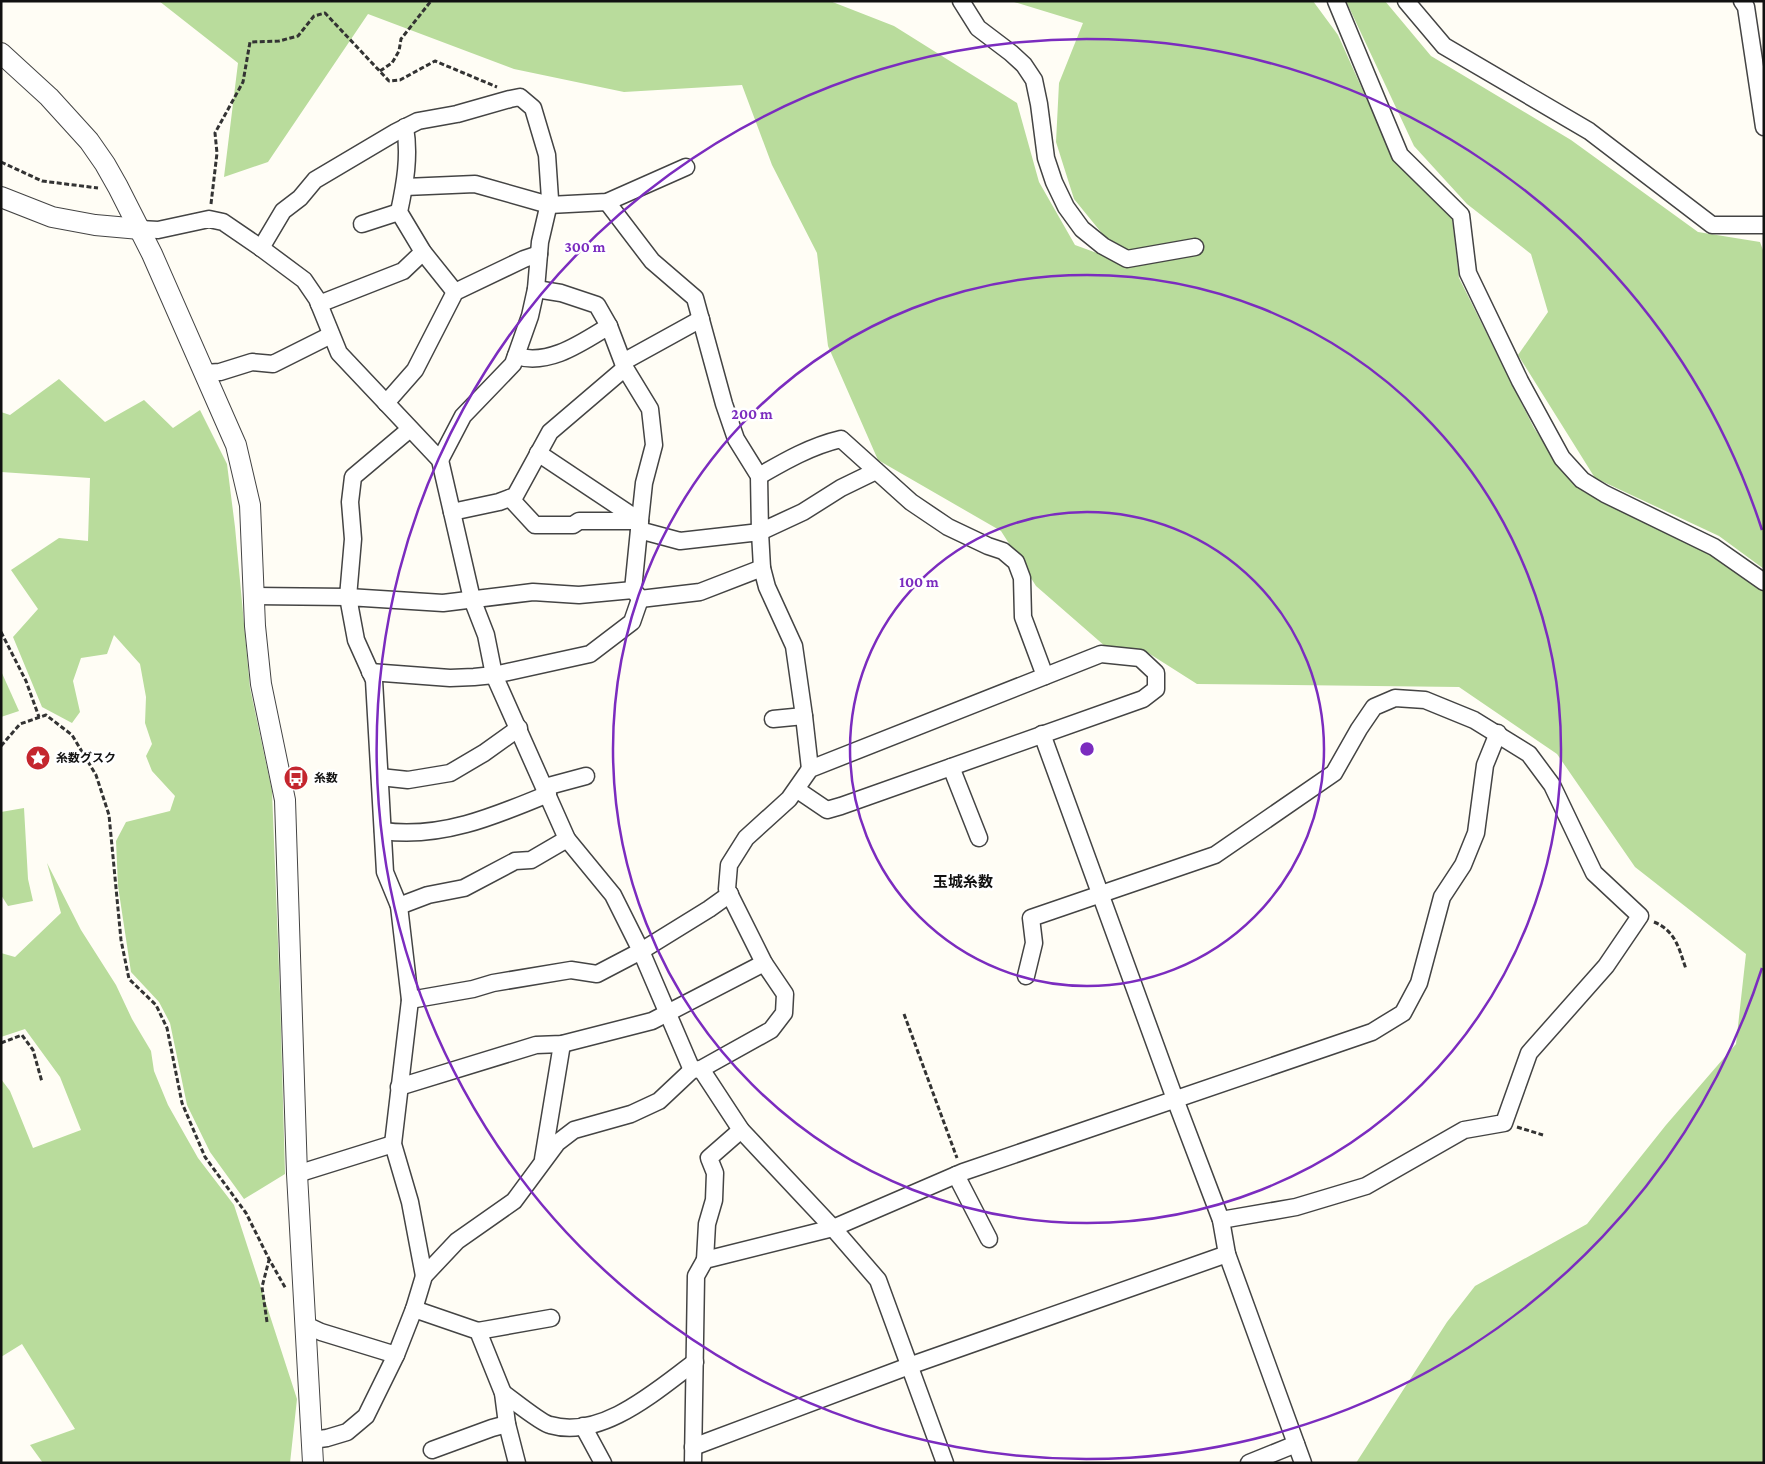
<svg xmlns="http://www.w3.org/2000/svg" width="1765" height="1464" viewBox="0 0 1765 1464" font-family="'Crimson Pro','Noto Sans JP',serif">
<rect width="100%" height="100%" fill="#fffdf5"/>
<!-- forest -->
<g fill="#b9dc9c">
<path d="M159,1H830L894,26L1017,103L1039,182L1075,245L1127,264V253L1109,242L1074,199L1056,142L1059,83L1083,23L1011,1H1313L1338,35L1385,140L1410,171L1452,218L1459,278L1534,428L1560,466L1584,492L1719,558L1764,592V1463H1356L1447,1322L1475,1286L1587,1224L1666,1125L1736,1044L1746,954L1635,867L1557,754L1459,687L1197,684L1142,649L1106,647L1036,586L1001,531L878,460L828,346L817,253L772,165L742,85L624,92L514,69L368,14L268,162L224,177L238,63Z"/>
<path d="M1346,1H1385L1431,56L1571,140L1698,232L1760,242L1764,253V569L1719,536L1595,478L1518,355L1548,312L1531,254L1467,204L1414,146Z"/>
<path d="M59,379L105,422L144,400L173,428L200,410L227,464L235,527L250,688L272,791L280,994L285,1174L244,1199L210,1152L187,1105L170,1023L159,1002L131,972L118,886L116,841L126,822L170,811L175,796L152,771L146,756L152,744L145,723L146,697L140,664L114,635L107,654L81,658L73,681L80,712L72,723L42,707L13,637L38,609L11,570L59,538L88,541L90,478L1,472V412L10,415Z"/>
<path d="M1,671L19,711L1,717Z"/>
<path d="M24,808L28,879L33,901L8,906L1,895V812Z"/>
<path d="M47,863L81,930L116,985L132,1019L151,1051L154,1071L168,1105L198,1158L234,1205L297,1399L290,1463H43L30,1445L75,1429L22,1344L1,1357V1079L10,1091L33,1148L81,1130L60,1077L25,1029L1,1037V953L15,957L61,913Z"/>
</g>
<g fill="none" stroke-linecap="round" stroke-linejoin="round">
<defs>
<g id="minor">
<path d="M961,1L978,28L1011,53L1024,65L1034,80L1039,104L1046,158L1054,182L1066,207L1082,229L1103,246L1127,259L1195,247"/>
<path d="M1336,1L1400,155L1461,215L1468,273L1520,381L1562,458L1582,480L1605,494L1714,547L1764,582"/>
<path d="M1406,1L1444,46L1589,131L1712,225H1764"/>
<path d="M1742,1L1746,7L1764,127"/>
<path d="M405,127C410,156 405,184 399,212L423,252L455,292"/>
<path d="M405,187L475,184L549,205L607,202L686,167"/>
<path d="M607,202L652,261L695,298L724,404L736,439L759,476L760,532L803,512L841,488L876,471"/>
<path d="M362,224L399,212"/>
<path d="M140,229L158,230L209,219L223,222L261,248L304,280L317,299L339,353L440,460L472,599L486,635L494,675L567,839L613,895L641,951L692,1070"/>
<path d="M261,248L283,211L300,198L315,180L396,132L418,121L457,114L510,99L520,97L533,108L547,155L550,199L540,242L536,289L530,316L513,364L463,416L440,460"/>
<path d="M536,289L561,293L597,305L609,326L625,368L650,409L654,445L644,483L639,530"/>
<path d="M319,304L403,271L423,252"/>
<path d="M516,356C549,366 581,343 609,326"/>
<path d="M623,362L701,319"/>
<path d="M204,373L220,372L252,362L273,364L331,335"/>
<path d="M386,403L415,370L455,292L524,259L539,254"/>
<path d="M538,453L640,521"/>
<path d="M759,476C785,461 811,446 841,439L911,502L948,527L988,546L1003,551L1016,562L1022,578L1023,617L1045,676"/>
<path d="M510,498L535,525H573L579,521H640"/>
<path d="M452,512L499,502L515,496L550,432L625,368"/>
<path d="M254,596L348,597L353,539L350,502L353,477L410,429"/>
<path d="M640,598L633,590L639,530L680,541L760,532L762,568L767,587L794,646L804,716L810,769"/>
<path d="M640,599L700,592L762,568"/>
<path d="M370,672L450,678L474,677L494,675L590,654L632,622L640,599"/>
<path d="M773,719L804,716"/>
<path d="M1042,734L1175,1099L1221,1220L1227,1254L1303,1463"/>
<path d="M951,767L979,838"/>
<path d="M380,777L408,780L450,773L484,753L519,728"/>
<path d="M545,787L586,776"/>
<path d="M383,831C441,839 495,816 548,794"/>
<path d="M399,906L428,895L464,888L515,861L531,860L567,839"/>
<path d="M1026,976L1034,943L1031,918L1215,855L1334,773L1359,729L1374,707L1395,698L1425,700L1474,720L1529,754L1552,785L1594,873L1640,916L1606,966L1529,1053L1504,1123L1464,1130L1366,1186L1296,1207L1221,1220"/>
<path d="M410,1000L473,989L493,983L571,970L597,974L641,951L709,909L730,894"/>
<path d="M701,1069L741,1130L833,1228L878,1280L945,1463"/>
<path d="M399,1087L536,1045L562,1044L652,1021L764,963"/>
<path d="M543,1159L562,1044"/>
<path d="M297,1174L393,1144"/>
<path d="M956,1175L989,1239"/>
<path d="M705,1260L707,1224L714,1200L715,1173L709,1158L741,1130"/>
<path d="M424,1276L410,1202L393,1144L410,1000L399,906L385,872L374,680L356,640L348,597L443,603L533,592L579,595L633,590"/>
<path d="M414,1309L478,1331L503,1393L507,1424L517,1463"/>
<path d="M306,1325L321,1332L396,1355"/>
<path d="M478,1331L551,1318"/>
<path d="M503,1393C513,1400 541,1423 550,1425C602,1440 657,1390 695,1362"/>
<path d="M583,1426L603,1463"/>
<path d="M312,1440L327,1438L347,1432L366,1416L396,1355L414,1309L424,1276L457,1241L514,1201L557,1143L574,1130L631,1114L659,1101L692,1070L701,1069L771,1030L784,1013L785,994L764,963L727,889L729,865L746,838L789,799L810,769L1101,654L1140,658L1156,673V689L1143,699L841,806L827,810L796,789"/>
<path d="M693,1447L909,1366L1227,1254"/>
<path d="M432,1450L492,1428L507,1424"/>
<path d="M693,1463L696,1276L705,1260L833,1228L963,1172L1372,1032L1403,1013L1419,983L1442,897L1463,865L1476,833L1485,765L1498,733"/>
<path d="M1249,1463L1296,1444"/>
</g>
<g id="tertiary">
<path d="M1,53L49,97L89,141L105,164L118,187L152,254L236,445L250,505L255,626L261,684L285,800L297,1174L313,1463"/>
<path d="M1,197L52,217L95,225L140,229"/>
</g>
</defs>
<!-- minor casing -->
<use href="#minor" stroke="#444" stroke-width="19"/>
<!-- tertiary casing -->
<use href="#tertiary" stroke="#444" stroke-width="22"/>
<!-- path -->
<g stroke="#333" stroke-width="3" stroke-dasharray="5 2.5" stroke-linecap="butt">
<path d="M380,71L392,63L399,51L401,39L431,1"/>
<path d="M1,162L42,181L98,188"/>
<path d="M211,204L217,153L215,133L243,82L250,42L279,41L298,36L314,16L325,13L389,81L400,80L435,61L497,87"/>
<path d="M1,632L26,681L39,717"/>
<path d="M1,746L20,724L46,715L72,735L96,775L109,815L121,940L129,979L156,1005L167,1028L182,1103L205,1157L246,1213L269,1259L286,1289"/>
<path d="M1654,922C1676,931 1679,949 1686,969"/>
<path d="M904,1014L957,1158"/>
<path d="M1,1043L22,1035L33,1050L42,1082"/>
<path d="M1517,1127L1543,1135"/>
<path d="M267,1322L262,1287L269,1260"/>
</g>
<!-- minor -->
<use href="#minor" stroke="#fff" stroke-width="16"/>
<!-- tertiary -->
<use href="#tertiary" stroke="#fff" stroke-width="20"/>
</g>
<!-- distance rings -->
<g fill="none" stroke="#7b2cbf" stroke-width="2.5">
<circle cx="1087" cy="749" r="237"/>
<circle cx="1087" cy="749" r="474"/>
<path d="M1762 968A710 710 0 1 1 1762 530"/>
</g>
<!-- icons -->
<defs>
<symbol id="sight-disc" viewBox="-11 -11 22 22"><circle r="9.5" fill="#c4262e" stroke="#fff"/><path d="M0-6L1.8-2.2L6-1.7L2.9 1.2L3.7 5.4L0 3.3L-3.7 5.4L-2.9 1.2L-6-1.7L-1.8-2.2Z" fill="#fff"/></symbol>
<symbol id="bus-disc" viewBox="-11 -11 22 22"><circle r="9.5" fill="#c4262e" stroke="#fff"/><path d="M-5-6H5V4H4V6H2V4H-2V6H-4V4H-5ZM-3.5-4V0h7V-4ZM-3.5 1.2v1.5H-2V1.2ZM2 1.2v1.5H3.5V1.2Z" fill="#fff"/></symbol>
</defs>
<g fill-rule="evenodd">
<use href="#sight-disc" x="24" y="744" width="28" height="28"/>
<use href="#bus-disc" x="282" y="764" width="28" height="28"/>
</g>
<g text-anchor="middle" stroke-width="5" stroke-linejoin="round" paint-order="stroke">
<!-- poi labels -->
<g font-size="12" font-weight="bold" fill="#111" stroke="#fff" text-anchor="start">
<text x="56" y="762">糸数グスク</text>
<text x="314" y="782">糸数</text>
</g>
<!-- quarter labels -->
<g font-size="15" font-weight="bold" fill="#111" stroke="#fff">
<text x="963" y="887">玉城糸数</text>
</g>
</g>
<circle cx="1087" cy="749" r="8" fill="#7b2cbf" stroke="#fff" stroke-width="2.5"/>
<g font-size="15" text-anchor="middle" font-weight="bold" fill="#7b2cbf" stroke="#fff" stroke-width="5" stroke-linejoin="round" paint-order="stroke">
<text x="585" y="252">300 m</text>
<text x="752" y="419">200 m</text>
<text x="919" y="587">100 m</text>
</g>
<!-- border -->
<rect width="1765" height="1464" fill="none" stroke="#111111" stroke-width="5"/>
</svg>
